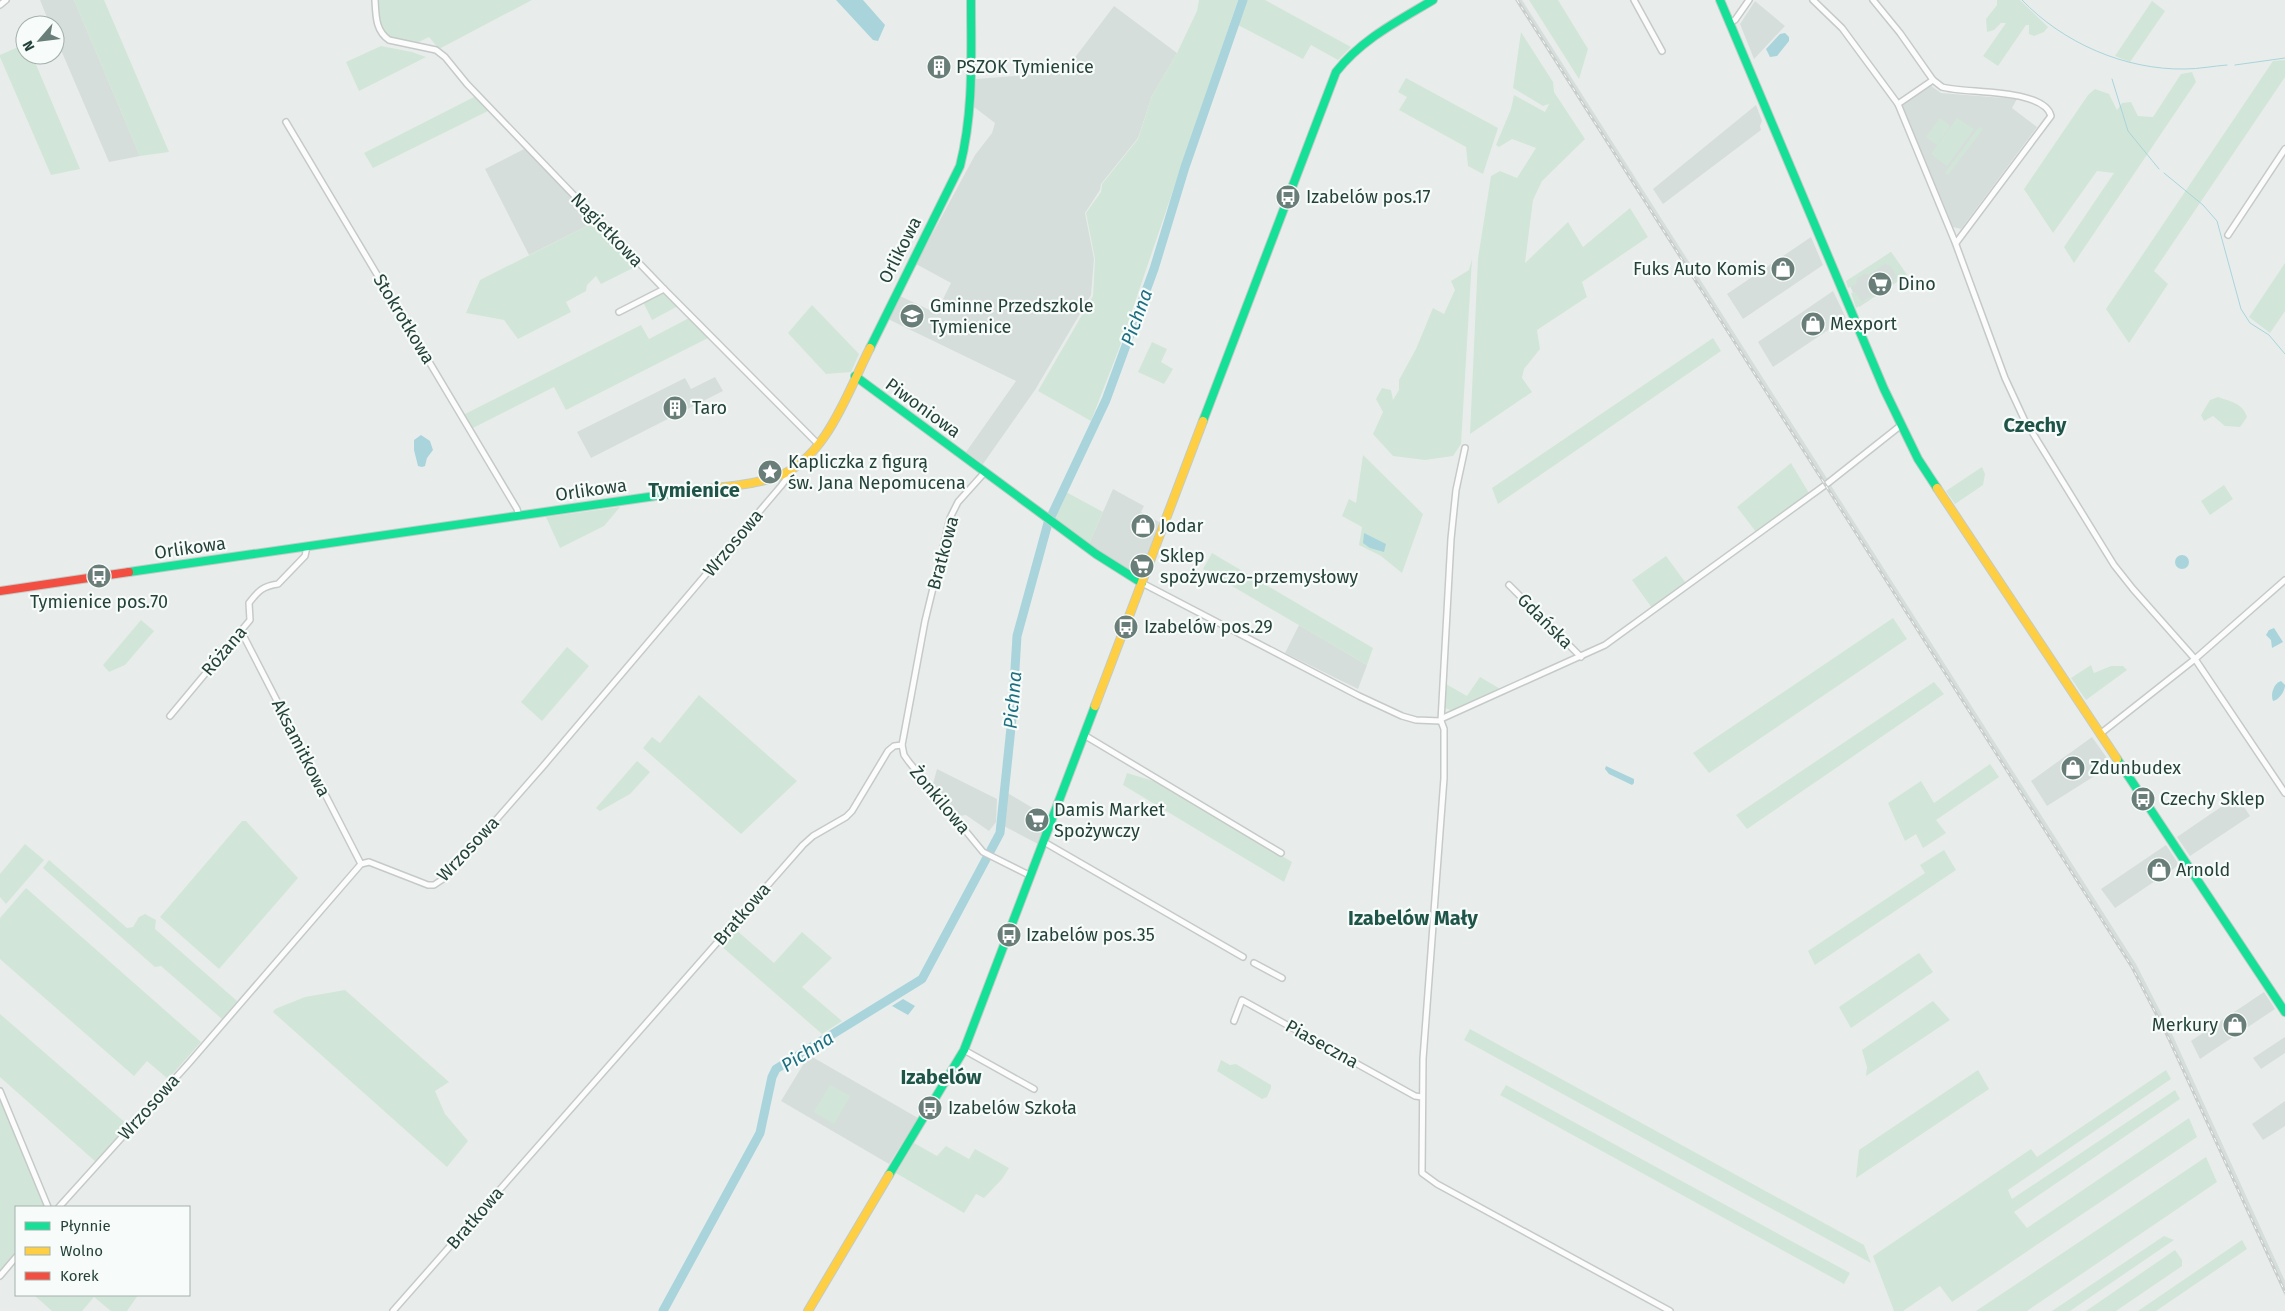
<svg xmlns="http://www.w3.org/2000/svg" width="2285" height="1311" viewBox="0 0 2285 1311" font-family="'Fira Sans',sans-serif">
<rect width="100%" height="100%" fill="#e8edeb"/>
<!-- built -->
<g fill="#d6dedb">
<path d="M40,0H74L140,156L109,162L55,36V25H50Z"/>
<path d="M1515,0H1522L1828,480L1823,483Z"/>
<path d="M1755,1L1785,26L1754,59L1740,24Z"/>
<path d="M1114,6L1177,53L1152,96L1138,138L1101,184L1100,190L1085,213L1094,259L1091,295L1035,390L983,464L966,452L1016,381L888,319L900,296L936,313L951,283L916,264L975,155L992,133L995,123L974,107L976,79L1064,72Z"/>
<path d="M1930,85L1941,93L2017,99L2012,108L2037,127L1961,229L1953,227L1902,105Z"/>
<path d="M1756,105L1762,121L1760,126L1761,130L1663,204L1653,189Z"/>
<path d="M526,148L597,221L529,255L485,169Z"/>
<path d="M1811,237L1823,265L1743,319L1727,294Z"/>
<path d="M1891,252L1907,275L1859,307L1848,281Z"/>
<path d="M1833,291L1846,318L1773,367L1758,342Z"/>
<path d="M715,377L723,391L591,458L577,432L685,378L691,389Z"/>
<path d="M1830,484L2136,964L2173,1036L2285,1281V1296L2168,1039L2131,968L1826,487Z"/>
<path d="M1113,489L1144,506L1141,512L1159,522L1141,575H1137L1089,544Z"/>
<path d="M1299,625L1367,665L1358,689L1285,653Z"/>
<path d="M2092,737L2112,765L2047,806L2031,781Z"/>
<path d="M937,769L997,799L996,822L989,831L966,815L959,816L933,784Z"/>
<path d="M1006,792L1048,817L1038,844L1002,825Z"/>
<path d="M2237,796L2250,816L2190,856L2177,837Z"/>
<path d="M2166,845L2179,865L2115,908L2101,889Z"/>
<path d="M2264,992L2275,1009L2200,1059L2191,1041Z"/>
<path d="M2285,1037V1053L2261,1069L2253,1058Z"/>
<path d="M809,1055L918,1118L889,1164L781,1101Z"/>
<path d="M2285,1101V1126L2263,1140L2252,1124Z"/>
</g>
<!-- green -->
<g fill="#d1e6d8">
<path d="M74,0H104L169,152L140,156Z"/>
<path d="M378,0H532L439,49L429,37L417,43L388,37L379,19Z"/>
<path d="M1199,0H1238L1120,346L1091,421L1038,391L1093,296L1095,259L1086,213L1101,192L1102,184L1138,139L1152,96L1177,53L1197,11Z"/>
<path d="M1245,0H1265L1351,47L1338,60L1311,45L1303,59L1238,25Z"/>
<path d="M1529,0H1558L1588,49L1579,79Z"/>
<path d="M1997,0H2020L2048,27L2044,32L2034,36L2029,34V25H2026L1998,66L1983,56L2006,23H2001L1994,30L1987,32L1986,19L1997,5Z"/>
<path d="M2152,1L2165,11L2130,62L2115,56Z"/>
<path d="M1521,32L1553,82L1554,92L1585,139L1542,181L1533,200L1525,263L1568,222L1583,247L1630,208L1648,237L1582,282L1587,297L1537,330L1540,349L1524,369L1522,378L1532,392L1470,434L1478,258L1491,176L1500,171L1517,178L1536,148L1512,139L1499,147L1496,145L1511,109L1514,95L1545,112L1549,104L1543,106L1513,88Z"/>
<path d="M25,44V55H32L80,169L51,175L0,57V55Z"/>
<path d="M381,46L412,52L426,57L359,91L346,62Z"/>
<path d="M2285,60V77L2154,271L2168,284L2129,343L2106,309L2273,61Z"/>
<path d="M2192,72L2196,82L2074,263L2064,247L2114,173L2097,171L2053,233L2024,189L2088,95L2095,89L2109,94L2117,110L2122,103L2131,102L2138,116L2153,117L2181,74Z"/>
<path d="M1406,78L1498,128L1483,174L1468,166L1466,147L1399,110L1407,97L1398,92Z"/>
<path d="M476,96L490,110L373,168L364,153Z"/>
<path d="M1940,118L1950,126L1937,145L1926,137Z"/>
<path d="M1957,118L1974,129L1947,166L1931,154Z"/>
<path d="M1979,127L1983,129L1948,175L1945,173Z"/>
<path d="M597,221L639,265L601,284L596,276L587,285L586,291L566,302L571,312L518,339L504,320L466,313L480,280Z"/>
<path d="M1891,252L1907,275L1856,308L1851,293L1855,292L1862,302L1897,278L1891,266L1885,264L1868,275L1866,273L1857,278L1856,284L1848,288L1846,281Z"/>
<path d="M1472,259L1461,444L1453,456L1425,460L1393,456L1373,434L1383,412L1376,399L1382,388L1391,390L1393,400L1399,390V380L1416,349L1433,308L1444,314L1455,290L1451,281L1469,270Z"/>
<path d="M2285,263V311L2270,333L2249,317Z"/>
<path d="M664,292L678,306L652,320L643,302Z"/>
<path d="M812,305L859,354L851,372L826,374L788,333Z"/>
<path d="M689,318L708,338L566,410L554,387L471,429L463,415L641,325L649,339Z"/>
<path d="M1713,338L1721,351L1498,504L1492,488Z"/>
<path d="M1152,342L1167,349L1161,362L1173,369L1164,384L1138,372Z"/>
<path d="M2218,397C2229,401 2243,403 2247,417L2240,427L2225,426L2213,416L2204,421L2201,415L2210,400Z"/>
<path d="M1363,455L1423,514L1402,573L1381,556L1359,545L1362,527L1342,516L1349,499L1356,503Z"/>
<path d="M1791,463L1809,493L1756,532L1737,507Z"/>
<path d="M1982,467L1985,474L1983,485L1955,504L1946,491Z"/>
<path d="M2224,485L2233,499L2210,515L2201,501Z"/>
<path d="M1066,492L1103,512L1089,544L1054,518Z"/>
<path d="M620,507L604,526L560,548L546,517Z"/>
<path d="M1212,553L1373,648L1367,665L1203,569Z"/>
<path d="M1666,556L1685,582L1652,608L1632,580Z"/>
<path d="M1893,618L1907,639L1709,773L1693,753Z"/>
<path d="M141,620L154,631L125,665L109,672L103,665Z"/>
<path d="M567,647L589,666L542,721L521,702Z"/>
<path d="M2091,665L2094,673L2111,666H2123L2127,670L2086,700L2071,678Z"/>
<path d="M1480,677L1502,690L1453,711L1445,708L1446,684L1467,696Z"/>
<path d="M1934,682L1944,694L1747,829L1736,815Z"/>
<path d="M699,695L797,781L741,834L643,748L652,737L660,743Z"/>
<path d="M637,761L650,772L630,794L600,811L596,808Z"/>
<path d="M1990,764L1999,777L1936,820L1946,833L1923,848L1916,834L1905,841L1888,803L1921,781L1934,803Z"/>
<path d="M1127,773L1160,783L1292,862L1284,882L1123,785Z"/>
<path d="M242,821H246L298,878L219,969L160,917Z"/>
<path d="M25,844L44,860L6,904L0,897V874Z"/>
<path d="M1944,850L1956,870L1815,965L1808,951L1925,873L1920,865Z"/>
<path d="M49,860L127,928L133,927L139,917L145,914L156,920L155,929L237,1001L222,1019L161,966L155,967L43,868Z"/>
<path d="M26,888L201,1042L168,1079L147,1061L134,1076L0,959V918Z"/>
<path d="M735,929L774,963L802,932L832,958L802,987L842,1021L822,1034L720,945Z"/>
<path d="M1919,953L1933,972L1851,1028L1839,1007Z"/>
<path d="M345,990L449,1082L435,1091L445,1114L468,1141L447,1167L273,1012L275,1009L305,997Z"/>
<path d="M1933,1001L1950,1020L1866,1076L1867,1067L1862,1050Z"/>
<path d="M0,1014L128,1125L96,1162L0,1077Z"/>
<path d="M1470,1029L1864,1245L1871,1263L1464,1040Z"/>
<path d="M1221,1060L1230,1065L1236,1064L1271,1085V1088L1267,1097L1262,1099L1217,1071Z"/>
<path d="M1978,1070L1989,1089L1856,1178L1859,1150Z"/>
<path d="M2166,1070L2171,1079L2008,1190L2012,1199L2175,1090L2180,1099L2014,1212L2027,1228L2189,1118L2197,1137L1952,1302L1940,1286L1903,1311H1894L1873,1256L2031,1149L2037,1157Z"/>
<path d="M830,1085L850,1096L834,1124L814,1112Z"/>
<path d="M1506,1085L1850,1273L1844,1284L1500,1095Z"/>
<path d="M0,1097L44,1207H16V1252L0,1271Z"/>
<path d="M914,1143L937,1156L946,1146L969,1159L975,1149L1009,1168L1002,1179L984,1198L976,1194L964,1213L896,1173Z"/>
<path d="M2206,1157L2217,1182L2027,1311H1976Z"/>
<path d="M2164,1236L2174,1240L2070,1311H2052Z"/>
<path d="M2242,1240L2247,1249L2156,1311H2138Z"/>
<path d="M2175,1250L2182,1260V1266L2116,1311H2086Z"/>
<path d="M34,1295H138L127,1311H111L94,1297L82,1311H52Z"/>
</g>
<!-- water -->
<g fill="#a9d4db">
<path d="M836,0H863L885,25L878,41L873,40Z"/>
<path d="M1785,33L1789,37V41L1777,56L1770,57L1766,49L1780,34Z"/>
<path d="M421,435L430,441L433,450L427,458L425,466L422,467L418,466L414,450V440Z"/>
<path d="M1364,533L1386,544L1384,552L1370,548L1363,543Z"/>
<circle cx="2182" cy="562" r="7"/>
<path d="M2274,628L2283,642L2272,648L2271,640L2266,635L2269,630Z"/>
<path d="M2281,681L2285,685C2285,691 2279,700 2273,701C2270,694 2274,683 2281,681Z"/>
<path d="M1606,766L1634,779V783L1632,785L1609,774L1605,769Z"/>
<path d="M903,999L915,1006L908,1015L892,1006Z"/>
</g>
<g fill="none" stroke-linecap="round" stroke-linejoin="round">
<!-- stream -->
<g stroke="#a9d4db" stroke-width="1">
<path d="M2022,0C2063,43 2125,70 2185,69C2199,69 2213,66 2227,65"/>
<path d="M2235,65L2285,58"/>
<path d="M2112,79L2128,131L2159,169"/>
<path d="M2164,173L2203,205L2217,221L2241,309L2250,323L2269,335L2285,354"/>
</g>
<!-- river -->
<path stroke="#a9d4db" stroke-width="9" d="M663,1311L760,1133L772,1077L776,1069L922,979L1000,833L1012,718L1017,636L1048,523L1106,400L1154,269L1185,167L1243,0"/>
<defs>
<g id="street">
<path d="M375,0C376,15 375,30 389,40L436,50L445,57L467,84L664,289L819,445"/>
<path d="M1634,0L1662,51"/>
<path d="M1813,0L1842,28L1898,104L1955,242L2005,378L2024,419L2114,565L2133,589L2195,659L2285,793"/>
<path d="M1873,0L1900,33L1933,80L1942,87C1966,94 2044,88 2051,116L1956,243"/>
<path d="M0,5L6,0"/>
<path d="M1729,23L1735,20L1749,0"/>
<path d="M1898,104L1933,80"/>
<path d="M286,122L517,509L519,516"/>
<path d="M2228,235L2285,149"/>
<path d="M619,312L664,289"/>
<path d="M1465,448L1456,490L1451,539L1441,721L1444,729V778L1423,1059L1422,1173L1437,1184L1670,1311"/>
<path d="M1142,583L1359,696L1402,716L1416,720L1441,721"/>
<path d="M1509,585L1581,657"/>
<path d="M241,631L361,864"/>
<path d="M170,716L250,620L249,603C258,591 263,586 278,584L305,556L307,547"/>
<path d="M1443,718L1605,645L1828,483L1900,426"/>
<path d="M2100,734L2195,659L2285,580"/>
<path d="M1084,735L1281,853"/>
<path d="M902,745L904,755L909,762L983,852L1031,876"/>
<path d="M1044,842L1243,957"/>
<path d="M1254,963L1282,978"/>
<path d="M1234,1021L1242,1000L1415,1096L1422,1097"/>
<path d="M964,1050L1034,1089"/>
<path d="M0,1091L48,1207"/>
<path d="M59,1207L189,1063L361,864L369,862L428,885H434L446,877L545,764L781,486L787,478V473"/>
<path d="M0,1276L16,1257"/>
<path d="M393,1311L803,845L813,836L846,817L852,811L888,751L894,746L902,745L925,621L950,518L958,502L985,472"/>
</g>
<g id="fast">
<path d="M1720,0L1884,389L1918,459L1937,488"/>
<path d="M870,348L960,166C974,111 971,56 971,0"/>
<path d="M855,376L1096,554L1142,583"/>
<path d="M1203,421L1336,72C1362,39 1398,21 1433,0"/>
<path d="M129,572L697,490"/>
<path d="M2117,759L2285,1012"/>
<path d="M889,1175L964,1050L1095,706"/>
</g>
<g id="slow">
<path d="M1937,488L2117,759"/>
<path d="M697,490C723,487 751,485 776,477C826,460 848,391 870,348"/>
<path d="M1095,706L1203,421"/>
<path d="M808,1311L889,1175"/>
</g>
<path id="jam" d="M0,591L129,572"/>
</defs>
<!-- street casing -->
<use href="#street" stroke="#c5cac8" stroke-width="8"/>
<!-- fast casing -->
<use href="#fast" stroke="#c3cbc8" stroke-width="10"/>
<!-- slow casing -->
<use href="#slow" stroke="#c3cbc8" stroke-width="10"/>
<!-- jam casing -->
<use href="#jam" stroke="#c3cbc8" stroke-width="10"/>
<!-- street -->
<use href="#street" stroke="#fcfcfc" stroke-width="5"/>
<!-- fast -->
<use href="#fast" stroke="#16e098" stroke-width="8"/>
<!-- slow -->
<use href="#slow" stroke="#ffcf43" stroke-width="8"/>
<!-- jam -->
<use href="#jam" stroke="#f24e42" stroke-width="8"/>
<defs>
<path id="rail" d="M1517,0L2132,967L2169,1039L2285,1292"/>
</defs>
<!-- rail casing -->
<use href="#rail" stroke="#c9cdcc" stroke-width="3"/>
<!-- rail -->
<use href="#rail" stroke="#f7fbf9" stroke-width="1" stroke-dasharray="4" stroke-linecap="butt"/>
</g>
<!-- icons -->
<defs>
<symbol id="building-disc" viewBox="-11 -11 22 22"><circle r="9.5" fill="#697e78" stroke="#f7fbf9"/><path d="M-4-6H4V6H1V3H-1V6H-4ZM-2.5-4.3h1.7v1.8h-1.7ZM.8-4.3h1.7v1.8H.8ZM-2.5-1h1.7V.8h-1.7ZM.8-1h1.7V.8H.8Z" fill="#fff"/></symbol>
<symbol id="bus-disc" viewBox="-11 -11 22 22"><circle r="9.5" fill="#697e78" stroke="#f7fbf9"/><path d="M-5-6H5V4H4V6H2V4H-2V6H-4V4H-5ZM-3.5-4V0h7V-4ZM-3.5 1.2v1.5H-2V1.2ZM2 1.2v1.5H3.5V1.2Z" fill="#fff"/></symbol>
<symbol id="shop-disc" viewBox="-11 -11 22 22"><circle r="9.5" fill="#697e78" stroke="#f7fbf9"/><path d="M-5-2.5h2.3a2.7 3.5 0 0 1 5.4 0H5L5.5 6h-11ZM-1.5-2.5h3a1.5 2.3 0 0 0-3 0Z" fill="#fff"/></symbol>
<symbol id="supermarket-disc" viewBox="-11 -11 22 22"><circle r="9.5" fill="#697e78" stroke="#f7fbf9"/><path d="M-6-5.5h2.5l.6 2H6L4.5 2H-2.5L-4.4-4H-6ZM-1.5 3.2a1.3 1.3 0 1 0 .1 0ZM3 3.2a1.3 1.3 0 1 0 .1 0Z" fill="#fff"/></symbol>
<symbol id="school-disc" viewBox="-11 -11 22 22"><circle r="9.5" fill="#697e78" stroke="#f7fbf9"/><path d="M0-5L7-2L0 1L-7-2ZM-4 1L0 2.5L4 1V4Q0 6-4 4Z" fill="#fff"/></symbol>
<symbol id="sight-disc" viewBox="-11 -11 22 22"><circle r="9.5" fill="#697e78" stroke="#f7fbf9"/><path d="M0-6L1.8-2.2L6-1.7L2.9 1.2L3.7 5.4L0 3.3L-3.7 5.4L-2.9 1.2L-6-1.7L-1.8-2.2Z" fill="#fff"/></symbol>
</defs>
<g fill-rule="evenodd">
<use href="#building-disc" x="925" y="53" width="28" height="28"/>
<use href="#bus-disc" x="1274" y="183" width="28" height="28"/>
<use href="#shop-disc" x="1769" y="255" width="28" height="28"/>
<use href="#supermarket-disc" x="1866" y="270" width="28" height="28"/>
<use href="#school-disc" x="898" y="302" width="28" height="28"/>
<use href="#shop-disc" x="1799" y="310" width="28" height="28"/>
<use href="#building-disc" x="661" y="394" width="28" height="28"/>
<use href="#sight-disc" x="756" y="458" width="28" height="28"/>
<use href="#shop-disc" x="1129" y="512" width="28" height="28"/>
<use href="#supermarket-disc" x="1128" y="552" width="28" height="28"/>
<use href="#bus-disc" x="85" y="562" width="28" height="28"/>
<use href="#bus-disc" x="1112" y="613" width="28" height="28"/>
<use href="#shop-disc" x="2059" y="754" width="28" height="28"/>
<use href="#bus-disc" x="2129" y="785" width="28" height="28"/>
<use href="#supermarket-disc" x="1023" y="806" width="28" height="28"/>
<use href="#shop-disc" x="2145" y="856" width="28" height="28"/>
<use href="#bus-disc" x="995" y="921" width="28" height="28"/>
<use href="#shop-disc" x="2221" y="1011" width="28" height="28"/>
<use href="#bus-disc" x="916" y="1094" width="28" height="28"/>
</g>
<g text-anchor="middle" stroke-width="4.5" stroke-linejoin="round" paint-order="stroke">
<!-- poi labels -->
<g font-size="18" fill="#24423a" stroke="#f7fbf9" text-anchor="start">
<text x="956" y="73">PSZOK Tymienice</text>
<text x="1306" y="203">Izabelów pos.17</text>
<text x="1766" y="275" text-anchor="end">Fuks Auto Komis</text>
<text x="1898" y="290">Dino</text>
<text x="930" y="312">Gminne Przedszkole<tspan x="930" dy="21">Tymienice</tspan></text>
<text x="1830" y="330">Mexport</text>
<text x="692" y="414">Taro</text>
<text x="788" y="468">Kapliczka z figurą<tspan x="788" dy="21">św. Jana Nepomucena</tspan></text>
<text x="1160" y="532">Jodar</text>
<text x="1160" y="562">Sklep<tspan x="1160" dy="21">spożywczo-przemysłowy</tspan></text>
<text x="99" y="608" text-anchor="middle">Tymienice pos.70</text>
<text x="1144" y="633">Izabelów pos.29</text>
<text x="2090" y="774">Zdunbudex</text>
<text x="2160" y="805">Czechy Sklep</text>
<text x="1054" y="816">Damis Market<tspan x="1054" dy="21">Spożywczy</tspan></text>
<text x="2176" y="876">Arnold</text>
<text x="1026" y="941">Izabelów pos.35</text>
<text x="2218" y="1031" text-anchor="end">Merkury</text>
<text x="948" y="1114">Izabelów Szkoła</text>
</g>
<!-- street labels -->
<g font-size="18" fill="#24423a" stroke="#f7fbf9">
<text transform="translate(607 230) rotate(46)" y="6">Nagietkowa</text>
<text transform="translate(900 250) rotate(-63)" y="6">Orlikowa</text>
<text transform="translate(404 319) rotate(59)" y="6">Stokrotkowa</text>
<text transform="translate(923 408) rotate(36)" y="6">Piwoniowa</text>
<text transform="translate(591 490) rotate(-8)" y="6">Orlikowa</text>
<text transform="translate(733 543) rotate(-50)" y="6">Wrzosowa</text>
<text transform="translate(190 548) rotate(-8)" y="6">Orlikowa</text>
<text transform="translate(943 553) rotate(-75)" y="6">Bratkowa</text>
<text transform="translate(1545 621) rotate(45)" y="6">Gdańska</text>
<text transform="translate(224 651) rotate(-50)" y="6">Różana</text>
<text transform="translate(301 748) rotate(63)" y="6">Aksamitkowa</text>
<text transform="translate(940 800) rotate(50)" y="6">Żonkilowa</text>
<text transform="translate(468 849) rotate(-47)" y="6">Wrzosowa</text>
<text transform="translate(742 914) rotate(-49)" y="6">Bratkowa</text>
<text transform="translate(1322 1044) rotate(29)" y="6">Piaseczna</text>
<text transform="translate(149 1107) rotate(-48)" y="6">Wrzosowa</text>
<text transform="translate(475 1218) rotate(-49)" y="6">Bratkowa</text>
</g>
<!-- water labels -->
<g font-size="19" font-style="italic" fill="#1c6f80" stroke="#f7fbf9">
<text transform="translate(1136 317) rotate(-70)" y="7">Pichna</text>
<text transform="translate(1012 700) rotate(-85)" y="7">Pichna</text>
<text transform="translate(807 1051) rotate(-33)" y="7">Pichna</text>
</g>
<!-- quarter labels -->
<g font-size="20" font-weight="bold" fill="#1f5548" stroke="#f7fbf9">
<text x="2035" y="432">Czechy</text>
<text x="694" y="497">Tymienice</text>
<text x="1413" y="925">Izabelów Mały</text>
<text x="941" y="1084">Izabelów</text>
</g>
</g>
<!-- legend -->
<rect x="15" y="1206" width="175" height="90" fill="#f7fbf9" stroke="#a3b1ad"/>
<rect x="25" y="1222" width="25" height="8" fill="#16e098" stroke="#a3b1ad"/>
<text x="60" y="1231" font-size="15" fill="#24423a">Płynnie</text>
<rect x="25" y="1247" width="25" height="8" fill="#ffcf43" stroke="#a3b1ad"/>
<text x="60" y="1256" font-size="15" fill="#24423a">Wolno</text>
<rect x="25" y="1272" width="25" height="8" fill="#f24e42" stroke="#a3b1ad"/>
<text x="60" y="1281" font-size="15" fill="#24423a">Korek</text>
<!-- north arrow -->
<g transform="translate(40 40) rotate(242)"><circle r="24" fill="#f7fbf9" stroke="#a3b1ad"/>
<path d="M0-4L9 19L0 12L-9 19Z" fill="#697e78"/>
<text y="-8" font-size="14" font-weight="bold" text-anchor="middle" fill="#24423a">N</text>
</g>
</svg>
